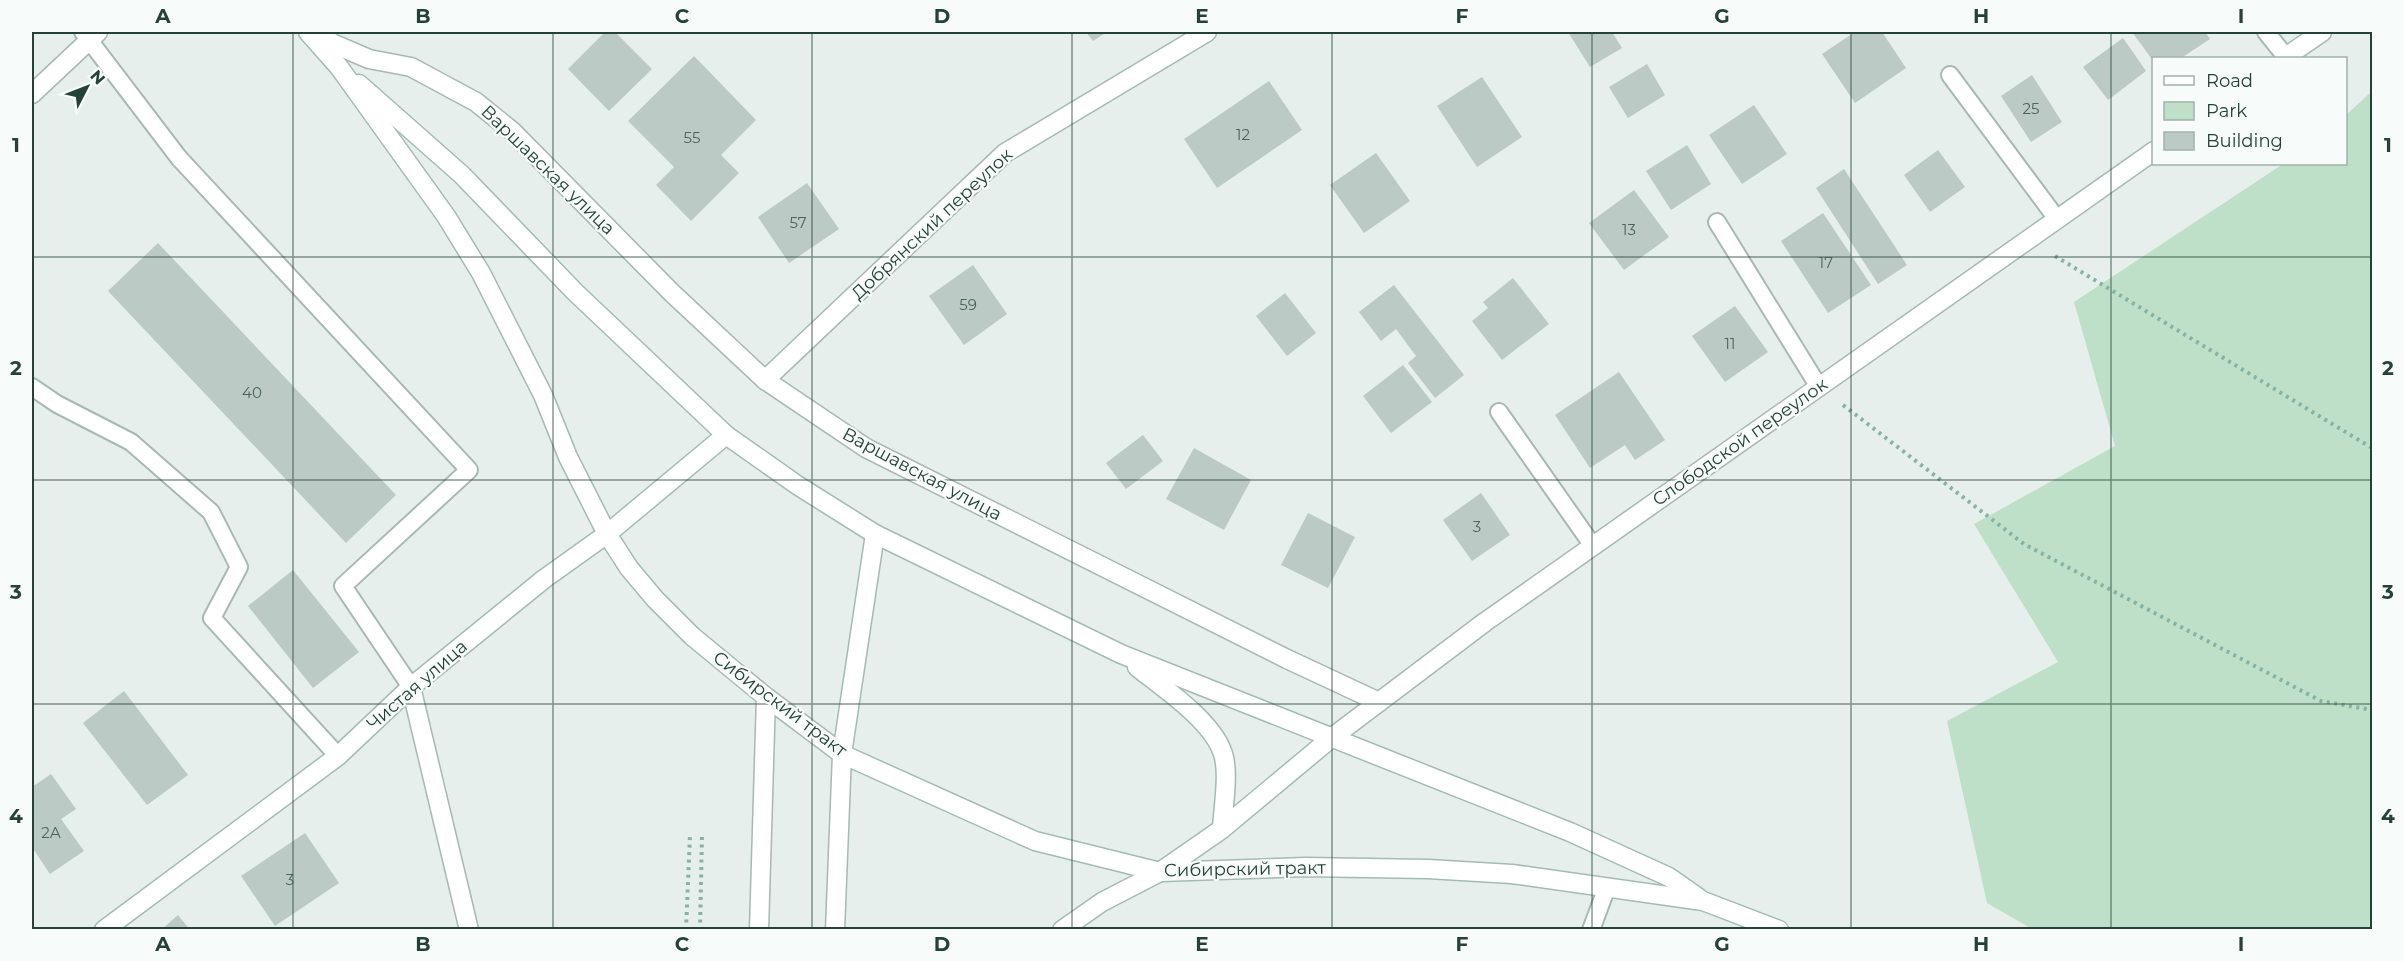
<svg xmlns="http://www.w3.org/2000/svg" width="2404" height="961" viewBox="0 0 2404 961" font-family="Montserrat,sans-serif">
<rect width="100%" height="100%" fill="#e6efeb"/>
<!-- green -->
<path fill="#bfe0c8" d="M2372,91V929H2032L1987,903L1947,721L2058,662L1974,524L2115,446L2074,302L2283,164H2346V115Z"/>
<!-- building -->
<g fill="#bbcac4">
<path d="M605,32H615L652,69L609,111L568,69Z"/>
<path d="M1086,32H1107L1093,41Z"/>
<path d="M1568,32H1612L1622,48L1590,67Z"/>
<path d="M1855,32H1882L1906,68L1855,103L1822,54Z"/>
<path d="M2132,32H2205L2210,39L2181,58H2154V62Z"/>
<path d="M2123,38L2146,71L2108,100L2083,67Z"/>
<path d="M694,56L756,120L721,155L739,173L691,221L656,185L674,167L628,121Z"/>
<path d="M1647,64L1665,95L1628,118L1609,87Z"/>
<path d="M2032,75L2062,122L2031,142L2001,96Z"/>
<path d="M1482,77L1522,137L1477,167L1437,106Z"/>
<path d="M1269,81L1302,130L1217,188L1184,139Z"/>
<path d="M1754,105L1787,154L1742,184L1709,135Z"/>
<path d="M1687,145L1711,184L1671,210L1646,171Z"/>
<path d="M1938,150L1965,187L1930,212L1904,175Z"/>
<path d="M1376,153L1410,201L1364,233L1330,185Z"/>
<path d="M1844,169L1907,265L1878,284L1816,188Z"/>
<path d="M807,183L839,229L789,263L758,217Z"/>
<path d="M1634,190L1669,237L1624,270L1589,223Z"/>
<path d="M1823,213L1871,285L1828,313L1781,241Z"/>
<path d="M158,243L396,495L346,543L108,291Z"/>
<path d="M973,265L1007,314L964,345L929,296Z"/>
<path d="M1513,278L1549,324L1502,360L1472,321L1488,308L1483,302Z"/>
<path d="M1394,285L1464,375L1435,398L1408,363L1416,356L1396,329L1381,341L1359,312Z"/>
<path d="M1285,293L1316,333L1287,356L1256,316Z"/>
<path d="M1735,306L1768,352L1725,382L1692,336Z"/>
<path d="M1403,365L1432,402L1391,433L1363,396Z"/>
<path d="M1619,372L1665,440L1635,460L1625,445L1590,468L1555,415Z"/>
<path d="M1143,435L1163,461L1126,489L1106,463Z"/>
<path d="M1194,448L1251,480L1224,530L1166,499Z"/>
<path d="M1481,493L1510,535L1472,561L1443,520Z"/>
<path d="M1308,513L1355,537L1328,588L1281,565Z"/>
<path d="M293,570L359,652L313,688L248,606Z"/>
<path d="M124,691L188,775L147,805L83,723Z"/>
<path d="M51,774L76,809L61,819L84,851L50,874L32,847V787Z"/>
<path d="M305,833L339,883L275,926L241,876Z"/>
<path d="M178,915L190,930H161Z"/>
</g>
<g fill="none" stroke-linecap="round" stroke-linejoin="round">
<defs>
<g id="service">
<path d="M83,32L179,158L469,470L343,586L411,687"/>
<path d="M2266,32L2286,57"/>
<path d="M1950,75L2057,219"/>
<path d="M1717,222L1819,387"/>
<path d="M32,387L57,404L131,442L211,512L239,567L212,618L338,756"/>
<path d="M1499,412L1593,546"/>
<path d="M1591,930L1607,887"/>
</g>
<g id="minor">
<path d="M314,32L334,44L369,59L411,67L476,102L512,131L672,293L765,380L866,448L1287,659L1379,702"/>
<path d="M2284,58L2322,32"/>
<path d="M32,94L98,32"/>
<path d="M765,380L1005,153L1207,32"/>
<path d="M411,687L469,930"/>
<path d="M1330,739L1485,622L2154,151"/>
</g>
<g id="tertiary">
<path d="M759,930L766,697"/>
<path d="M835,930L842,754"/>
<path d="M1062,930L1102,902L1160,872"/>
</g>
<g id="secondary">
<path d="M308,32L339,67L446,216L481,273L543,395L568,457L607,534L629,568L655,599L692,636L766,697L842,754L1035,841L1160,872L1305,867L1428,869L1512,874L1703,901L1779,930"/>
<path d="M359,84L462,175L575,292L726,435L797,485L875,534L1121,654L1570,832L1669,877L1699,898"/>
<path d="M1137,667C1163,688 1210,719 1222,751C1230,770 1223,808 1222,829"/>
<path d="M842,754L875,534"/>
<path d="M1160,872L1222,829L1330,739"/>
<path d="M104,930L338,756L411,687L544,579L607,534L726,435"/>
</g>
</defs>
<!-- service casing -->
<use href="#service" stroke="#a8b8b2" stroke-width="20"/>
<!-- minor casing -->
<use href="#minor" stroke="#a8b8b2" stroke-width="21"/>
<!-- tertiary casing -->
<use href="#tertiary" stroke="#a8b8b2" stroke-width="21"/>
<!-- secondary casing -->
<use href="#secondary" stroke="#a4bbb3" stroke-width="21"/>
<!-- path -->
<g stroke="#86b3a5" stroke-width="4" stroke-dasharray="3 4.5" stroke-linecap="butt">
<path d="M2055,256L2372,448"/>
<path d="M1843,405L2024,544L2321,701L2372,710"/>
<path d="M686,930L690,835"/>
<path d="M700,930L702,835"/>
</g>
<!-- service -->
<use href="#service" stroke="#fff" stroke-width="16"/>
<!-- minor -->
<use href="#minor" stroke="#fff" stroke-width="18"/>
<!-- tertiary -->
<use href="#tertiary" stroke="#fff" stroke-width="18"/>
<!-- secondary -->
<use href="#secondary" stroke="#fff" stroke-width="18"/>
</g>
<!-- grid -->
<path fill="none" stroke="#24423a" stroke-width="1.5" stroke-opacity="0.55" d="M293,32V930M553,32V930M812,32V930M1072,32V930M1332,32V930M1592,32V930M1851,32V930M2111,32V930M32,257H2372M32,480H2372M32,704H2372"/>
<g text-anchor="middle" stroke-width="4.5" stroke-linejoin="round" paint-order="stroke">
<!-- number labels -->
<g font-size="15" fill="#4a645c">
<text x="2031" y="114">25</text>
<text x="1243" y="140">12</text>
<text x="692" y="143">55</text>
<text x="798" y="228">57</text>
<text x="1629" y="235">13</text>
<text x="1826" y="268">17</text>
<text x="968" y="310">59</text>
<text x="1730" y="349">11</text>
<text x="252" y="398">40</text>
<text x="1477" y="532">3</text>
<text x="51" y="838">2А</text>
<text x="290" y="885">3</text>
</g>
<!-- street labels -->
<g font-size="18" fill="#24423a" stroke="#f7fbf9">
<text transform="translate(548 170) rotate(44)" y="6">Варшавская улица</text>
<text transform="translate(932 224) rotate(-43)" y="6">Добрянский переулок</text>
<text transform="translate(1740 442) rotate(-35)" y="6">Слободской переулок</text>
<text transform="translate(922 474) rotate(28)" y="6">Варшавская улица</text>
<text transform="translate(417 685) rotate(-41)" y="6">Чистая улица</text>
<text transform="translate(780 704) rotate(37)" y="6">Сибирский тракт</text>
<text transform="translate(1245 869) rotate(-1)" y="6">Сибирский тракт</text>
</g>
</g>
<!-- border -->
<rect width="2404" height="961" fill="none" stroke="#f7fbf9" stroke-width="66"/>
<!-- legend -->
<rect x="2152" y="57" width="195" height="108" fill="#f7fbf9" stroke="#a3b1ad" stroke-width="1.5"/>
<rect x="2164" y="76" width="30" height="9" fill="#ffffff" stroke="#a3b1ad" stroke-width="1.5"/>
<text x="2206" y="87" font-size="18" fill="#24423a">Road</text>
<rect x="2164" y="102" width="30" height="18" fill="#bfe0c8" stroke="#a3b1ad" stroke-width="1.5"/>
<text x="2206" y="117" font-size="18" fill="#24423a">Park</text>
<rect x="2164" y="132" width="30" height="18" fill="#bbcac4" stroke="#a3b1ad" stroke-width="1.5"/>
<text x="2206" y="147" font-size="18" fill="#24423a">Building</text>
<!-- north arrow -->
<g transform="translate(87 87) rotate(48)" stroke="#f7fbf9" stroke-width="4.5" paint-order="stroke">
<path d="M0-4.5L10 22L0 15L-10 22Z" fill="#24423a"/>
<text y="-9" font-size="16" font-weight="bold" text-anchor="middle" fill="#24423a">N</text>
</g>
<rect x="33" y="33" width="2338" height="895" fill="none" stroke="#24423a" stroke-width="2"/>
<g font-size="20" text-anchor="middle" font-weight="bold" fill="#24423a">
<text x="163" y="23">A</text>
<text x="423" y="23">B</text>
<text x="682" y="23">C</text>
<text x="942" y="23">D</text>
<text x="1202" y="23">E</text>
<text x="1462" y="23">F</text>
<text x="1722" y="23">G</text>
<text x="1981" y="23">H</text>
<text x="2241" y="23">I</text>
<text x="16" y="152">1</text>
<text x="2388" y="152">1</text>
<text x="16" y="375">2</text>
<text x="2388" y="375">2</text>
<text x="16" y="599">3</text>
<text x="2388" y="599">3</text>
<text x="16" y="823">4</text>
<text x="2388" y="823">4</text>
<text x="163" y="951">A</text>
<text x="423" y="951">B</text>
<text x="682" y="951">C</text>
<text x="942" y="951">D</text>
<text x="1202" y="951">E</text>
<text x="1462" y="951">F</text>
<text x="1722" y="951">G</text>
<text x="1981" y="951">H</text>
<text x="2241" y="951">I</text>
</g>
</svg>
